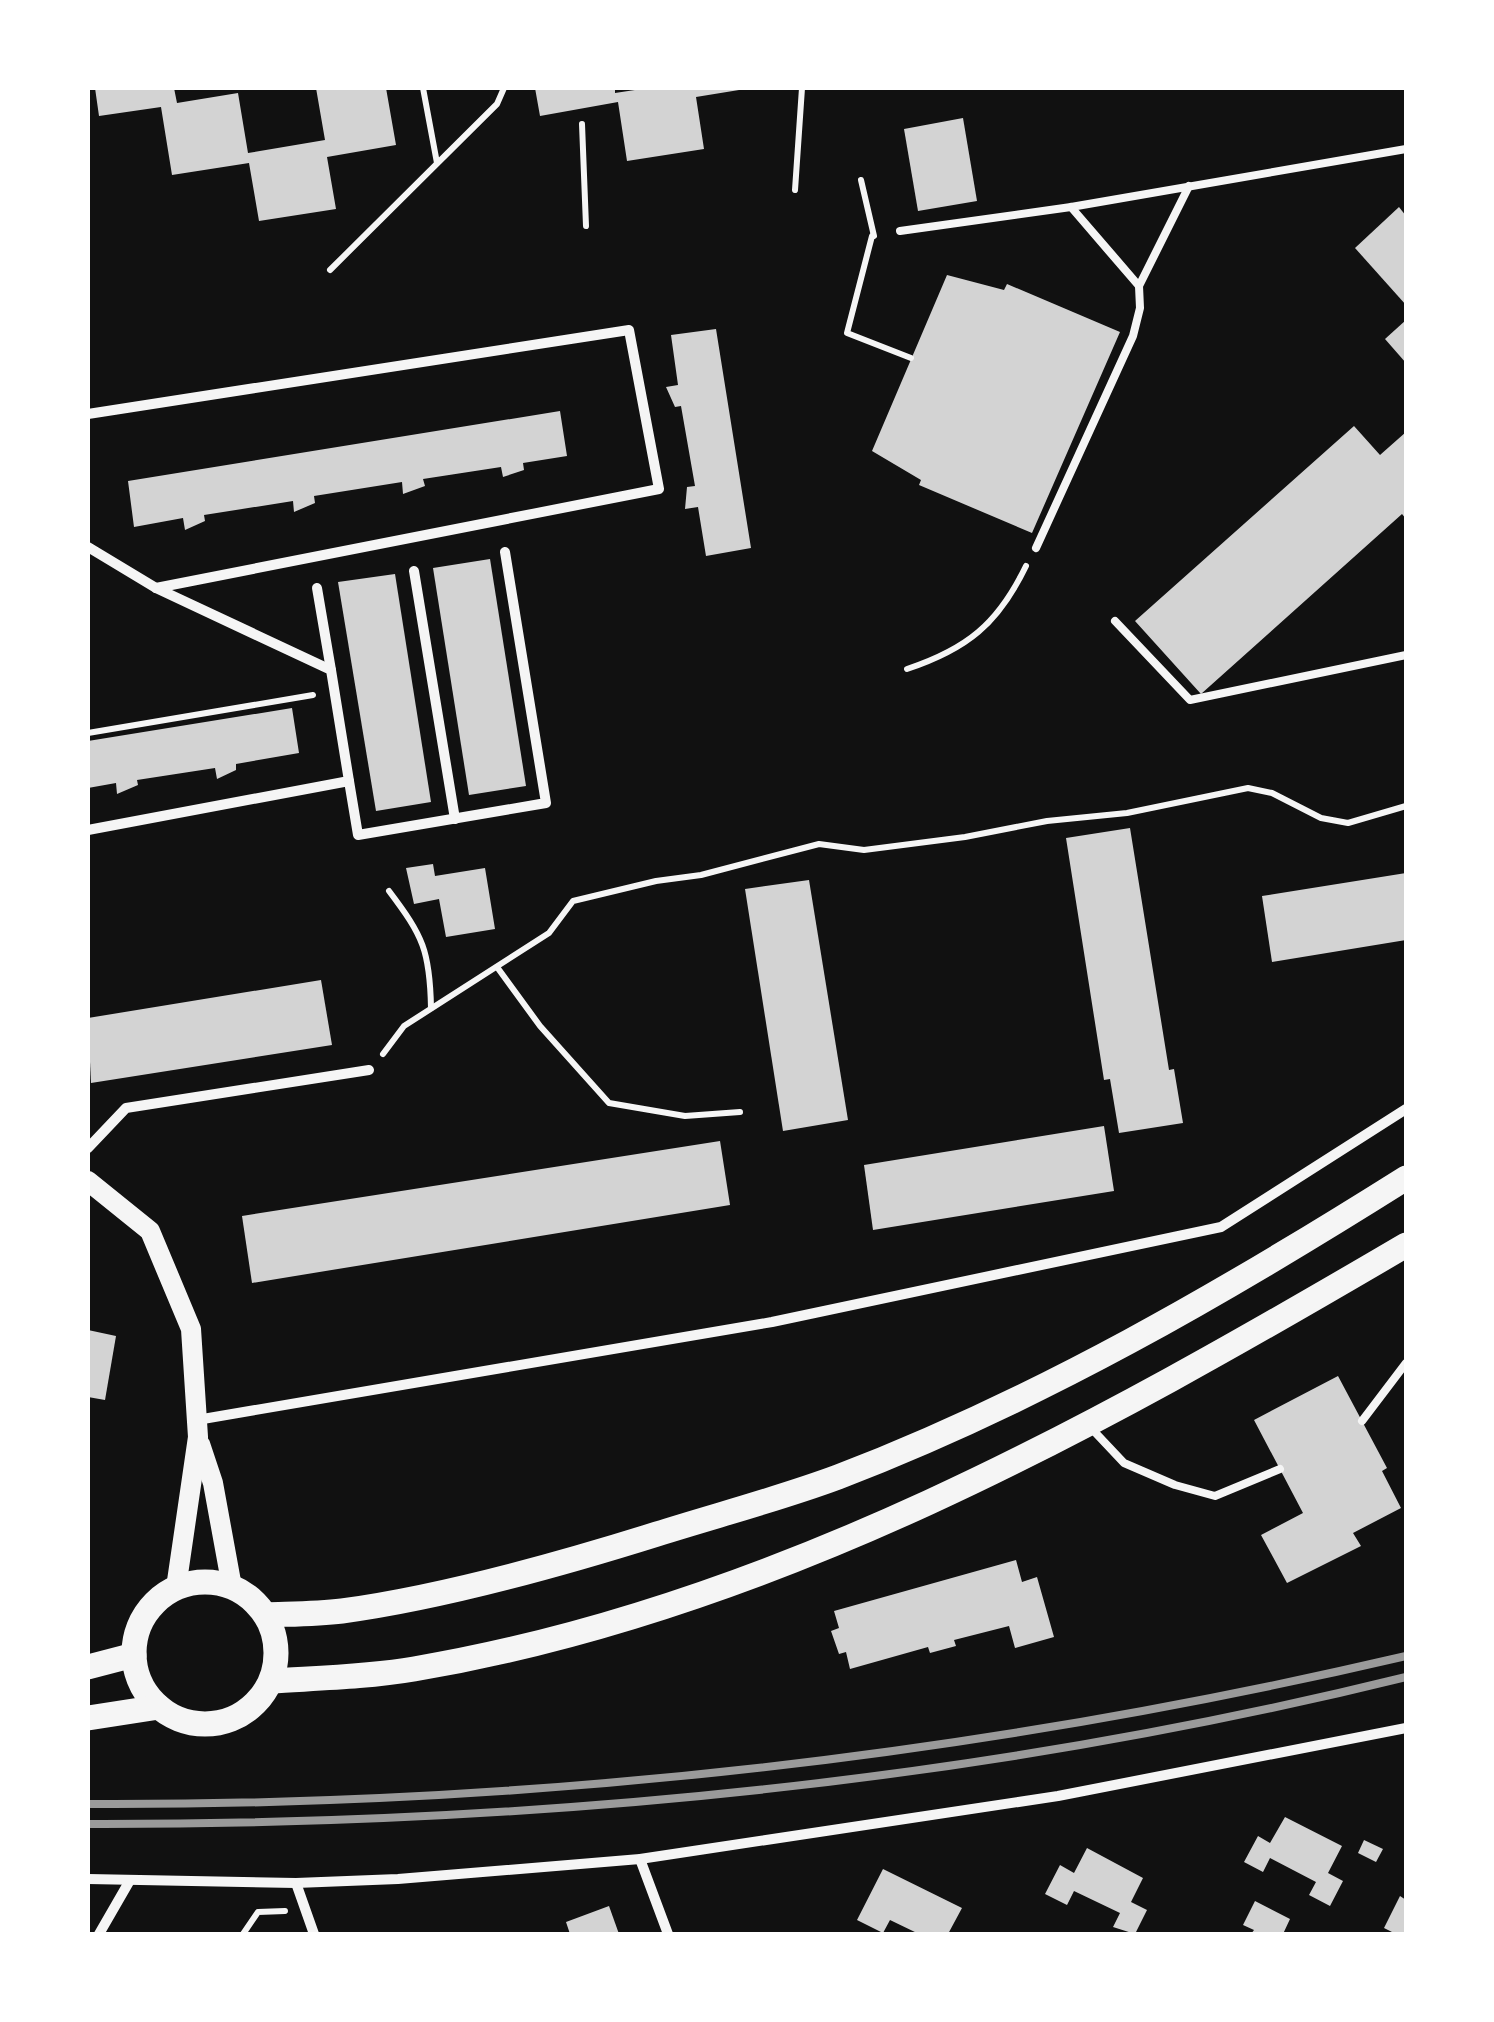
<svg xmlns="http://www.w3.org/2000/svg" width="1494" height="2022" viewBox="0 0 1494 2022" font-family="Inter,sans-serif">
<rect width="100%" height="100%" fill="#111"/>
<!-- building -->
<g fill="#d3d3d3">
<path d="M95,88H174L177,103L238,93L248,153L325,140L316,88H386L396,145L327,157L336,209L259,221L249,163L172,175L161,107L99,116Z"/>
<path d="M535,88H615V93L648,88L739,90L696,97L704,149L627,161L618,102L540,116Z"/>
<path d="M963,118L977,201L918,211L904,129Z"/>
<path d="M1399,207L1406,216V305L1355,248Z"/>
<path d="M947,275L1004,290L1007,284L1120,332L1032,533L919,485L921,480L872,451Z"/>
<path d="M1406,320V363L1385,339Z"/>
<path d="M716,329L751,548L706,556L698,507L685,509L687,487L695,486L681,406L675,407L666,387L678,385L671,335Z"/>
<path d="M560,411L567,456L523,463L524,470L503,477L501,467L423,479L425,486L403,494L402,482L314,496L315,503L294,512L293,501L204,515L205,521L185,530L183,518L134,527L128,481Z"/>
<path d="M1354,426L1380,455L1406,432V519L1402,514L1201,694L1135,621Z"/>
<path d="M490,559L526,786L469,795L433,568Z"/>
<path d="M395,574L431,802L376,811L338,582Z"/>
<path d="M292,708L299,753L236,764V770L217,779L215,768L137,780L138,785L117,794L116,783L88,788V741Z"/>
<path d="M1130,828L1169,1070L1174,1069L1183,1123L1119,1133L1110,1079L1104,1080L1066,838Z"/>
<path d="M433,864L435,876L485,868L495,929L446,937L439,899L414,904L406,868Z"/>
<path d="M1406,873V940L1272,962L1262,896Z"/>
<path d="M809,880L848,1120L783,1131L745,889Z"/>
<path d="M321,980L332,1045L91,1083L88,1018Z"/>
<path d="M1104,1126L1114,1191L873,1230L864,1165Z"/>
<path d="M720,1141L730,1205L252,1283L242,1216Z"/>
<path d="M88,1330L116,1336L105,1400L88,1397Z"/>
<path d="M1338,1376L1387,1468L1382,1471L1401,1508L1353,1533L1361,1546L1287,1583L1261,1535L1303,1513L1254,1420Z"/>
<path d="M1016,1560L1022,1582L1037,1577L1054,1637L1015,1648L1009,1626L954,1640L956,1646L930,1653L928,1647L850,1669L846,1652L839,1654L831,1631L839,1628L834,1611Z"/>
<path d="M1285,1817L1342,1846L1328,1873L1343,1881L1330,1906L1309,1895L1316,1882L1270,1858L1263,1872L1244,1862L1258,1836L1270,1843Z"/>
<path d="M1364,1840L1383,1849L1376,1862L1358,1853Z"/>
<path d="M1087,1848L1143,1878L1131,1902L1147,1910L1135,1934L1113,1927L1120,1913L1074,1891L1067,1905L1045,1894L1060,1865L1074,1873Z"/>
<path d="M883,1869L962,1908L948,1934H919L890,1920L883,1933L857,1920Z"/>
<path d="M1400,1896L1406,1900V1934H1396L1384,1928Z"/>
<path d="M1255,1901L1290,1919L1283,1934H1251L1254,1930L1243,1925Z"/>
<path d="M609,1906L619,1934H570L566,1922Z"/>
</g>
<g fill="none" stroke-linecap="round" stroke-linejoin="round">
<!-- path -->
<g stroke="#f5f5f5" stroke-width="6">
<path d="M423,88L437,163"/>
<path d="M582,124L586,226"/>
<path d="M861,180L874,236"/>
<path d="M795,190L802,88"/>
<path d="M872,236L847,333L911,358"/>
<path d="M330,270L497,104L504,88"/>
<path d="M907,669C967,649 998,624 1026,566"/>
<path d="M88,733L313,695"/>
<path d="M389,891C423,936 430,951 431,1008"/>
<path d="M497,967L540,1026L609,1103L685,1116L740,1112"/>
<path d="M383,1054L404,1026L549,933L573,901L656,881L701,875L819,844L864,850L965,837L1047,821L1127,813L1248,788L1272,793L1321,818L1348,823L1406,806"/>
<path d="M243,1934L258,1912L285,1911"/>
</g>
<!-- service -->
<g stroke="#f5f5f5" stroke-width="8">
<path d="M1071,207L1139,286L1189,186"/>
<path d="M900,231L1071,207L1406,149"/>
<path d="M1036,548L1133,336L1140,308L1139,286"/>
<path d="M1115,621L1190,700L1406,655"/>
<path d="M1362,1421L1406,1363"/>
<path d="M1091,1428L1124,1463L1175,1485L1215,1496L1280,1469"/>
</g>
<!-- minor -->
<g stroke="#f5f5f5" stroke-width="10">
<path d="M88,414L629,330L659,489L156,588"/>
<path d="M88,547L156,588L331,670L349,781L88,830"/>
<path d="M414,571L455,819"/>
<path d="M317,588L331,670"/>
<path d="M349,781L358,835L546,803L505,552"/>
<path d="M88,1148L126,1108L369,1070"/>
<path d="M197,1420L772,1322L1221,1227L1406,1109"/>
<path d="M640,1859L668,1934"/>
<path d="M88,1879L296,1883L398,1879L640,1859L1058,1796L1406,1728"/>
<path d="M296,1883L314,1934"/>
<path d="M99,1934L129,1882"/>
</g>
<!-- secondary -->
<g stroke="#f5f5f5" stroke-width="20">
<path d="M88,1181L150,1231L191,1329L198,1437L176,1588"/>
<path d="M200,1444L213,1483L232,1587"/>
</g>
<!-- primary -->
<g stroke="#f5f5f5" stroke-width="25">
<circle cx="205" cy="1653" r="71"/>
<path d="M266,1615C291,1614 317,1614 342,1611C445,1597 558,1565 657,1534C717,1515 779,1499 838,1477C1039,1400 1225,1292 1406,1178"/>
<path d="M88,1667L134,1655"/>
<path d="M271,1681C318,1678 367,1677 414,1669C774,1608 1096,1427 1406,1245"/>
<path d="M88,1718L159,1707"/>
</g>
<!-- rail -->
<g stroke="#9a9a9a" stroke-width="8">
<path d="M88,1804C532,1806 973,1757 1406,1656"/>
<path d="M88,1824C529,1825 977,1783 1406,1677"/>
</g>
</g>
<!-- border -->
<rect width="1494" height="2022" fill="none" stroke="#ffffff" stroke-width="180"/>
</svg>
